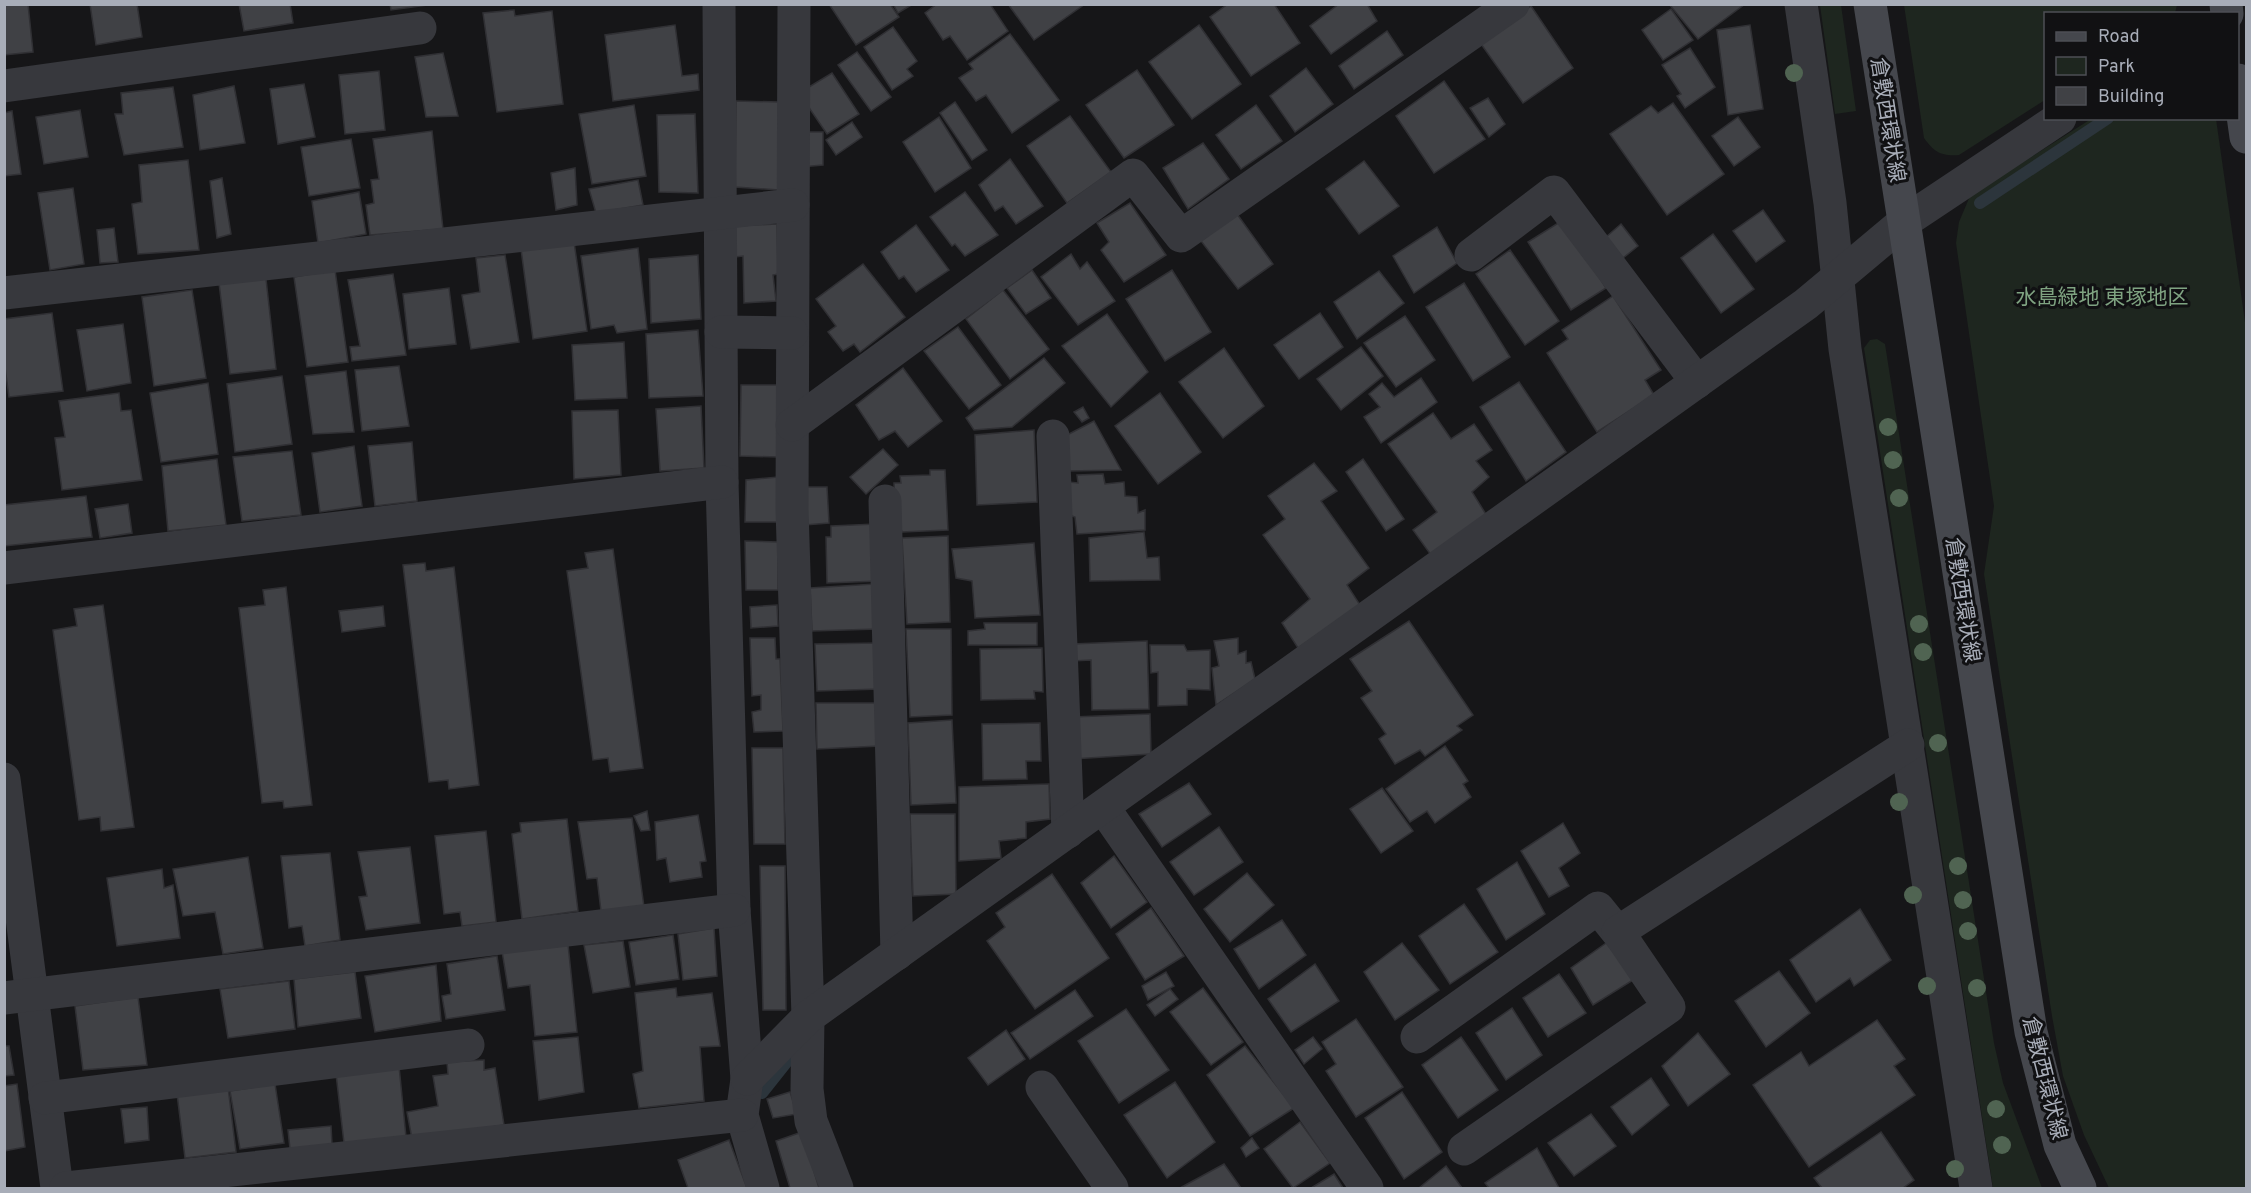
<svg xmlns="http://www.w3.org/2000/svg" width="2251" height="1193" viewBox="0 0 2251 1193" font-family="Overpass,'Noto Sans JP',sans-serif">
<rect width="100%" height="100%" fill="#161618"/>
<!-- green -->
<g fill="#1e261f">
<path d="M1820,5H1841L1856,111L1835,114Z"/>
<path d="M1904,5V4L2177,5L2175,13L2046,14L2045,100L1959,155C1941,156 1935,153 1924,138Z"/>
<path d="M2091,119H2216L2246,329V1188H2109L2084,1135L2063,1076L2052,1016L1984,574L1994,506L1956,243L1959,222L1970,196Z"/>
<path d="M1877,339L1885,344L1994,1043L2003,1083L2042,1188H1993L1864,348L1870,340Z"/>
</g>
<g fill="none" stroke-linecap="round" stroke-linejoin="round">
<!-- stream -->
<g stroke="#2c353c" stroke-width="12">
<path d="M1980,203L2108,118"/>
<path d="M762,1093L793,1054"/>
</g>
</g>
<!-- building -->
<g fill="#404145" stroke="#303034" stroke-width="1.5">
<path d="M4,4H28L33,52L4,55Z"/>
<path d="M90,4H137L142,37L96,45Z"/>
<path d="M239,4H290L293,23L244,31Z"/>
<path d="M390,4H435L391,10Z"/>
<path d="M829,4H890L899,17L856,45Z"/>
<path d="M893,4H913L898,13Z"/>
<path d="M937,4H990L1008,31L967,60L950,36L943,40L925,13Z"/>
<path d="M1008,4H1085L1034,40Z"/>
<path d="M1228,4H1274L1300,43L1251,76L1210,17Z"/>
<path d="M1339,4H1367L1377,21L1331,54L1310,26Z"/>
<path d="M1669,4H1745L1698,39Z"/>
<path d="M1531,6L1573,68L1523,103L1481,44Z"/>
<path d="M1671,9L1693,40L1663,60L1642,30Z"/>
<path d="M514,10L515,16L552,11L563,104L497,112L483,13Z"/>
<path d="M675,25L682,76L698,74L699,90L613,101L605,35Z"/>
<path d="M1199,25L1241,84L1192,119L1149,62Z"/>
<path d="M1750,25L1763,109L1728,115L1717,30Z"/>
<path d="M893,27L917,61L907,69L913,76L892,90L864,47Z"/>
<path d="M1387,31L1403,55L1354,89L1339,66Z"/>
<path d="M1010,34L1059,100L1012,133L986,95L976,101L959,78L973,69L969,64Z"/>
<path d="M1690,48L1715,87L1685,108L1677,96L1681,94L1662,65Z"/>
<path d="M857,52L891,97L871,111L838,65Z"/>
<path d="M443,53L458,116L426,117L415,57Z"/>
<path d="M1306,68L1333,104L1295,132L1270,96Z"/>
<path d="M1137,70L1174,125L1124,158L1086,105Z"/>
<path d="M379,71L385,130L345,134L339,75Z"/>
<path d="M832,73L859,114L827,134L799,93Z"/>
<path d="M1444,81L1485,139L1434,173L1396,116Z"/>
<path d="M304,84L315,137L278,144L270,89Z"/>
<path d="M234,86L245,143L200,150L193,95Z"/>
<path d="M173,87L183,147L124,155L115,114H123L121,93Z"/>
<path d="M1488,98L1505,124L1489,137L1470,108Z"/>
<path d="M736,101L779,102V190L735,187Z"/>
<path d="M955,102L987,150L972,160L940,113Z"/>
<path d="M1673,103L1724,174L1667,215L1610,134L1651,106L1658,113Z"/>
<path d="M634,105L646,176L592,184L579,114Z"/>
<path d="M1256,105L1282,141L1241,169L1216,135Z"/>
<path d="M80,110L88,157L44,164L36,117Z"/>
<path d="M12,111L21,174L4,176V113Z"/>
<path d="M695,114L698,193L659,192L657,115Z"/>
<path d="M1070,116L1111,172L1067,203L1027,146Z"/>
<path d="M939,117L971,168L935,192L903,142Z"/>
<path d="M1738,117L1760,147L1734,166L1712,136Z"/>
<path d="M852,122L862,137L836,155L826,140Z"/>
<path d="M432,131L443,229L370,235L366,205L374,203L371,180L379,179L373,139Z"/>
<path d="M800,132H823V165L801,167Z"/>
<path d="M351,139L360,188L309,196L301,147Z"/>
<path d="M1203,143L1229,179L1188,209L1163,168Z"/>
<path d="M1010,159L1043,206L1016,224L1003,206L995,211L979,185Z"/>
<path d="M188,160L199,250L138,254L132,204L142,202L139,165Z"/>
<path d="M1364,161L1399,206L1359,234L1326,189Z"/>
<path d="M575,168L577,205L556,210L551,173Z"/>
<path d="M222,178L231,234L217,238L210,181Z"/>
<path d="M638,180L643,205L596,213L589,189Z"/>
<path d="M73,188L84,264L50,270L38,193Z"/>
<path d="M359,192L366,234L318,243L312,201Z"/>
<path d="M965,192L998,235L965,256L955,244L952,246L930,217Z"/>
<path d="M1130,203L1166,255L1124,282L1101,250L1109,242L1097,223Z"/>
<path d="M1763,210L1785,241L1756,262L1733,231Z"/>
<path d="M1237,214L1273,264L1238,289L1201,241Z"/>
<path d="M1563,220L1606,288L1571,310L1528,242Z"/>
<path d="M777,224L778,274L773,275L776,301L744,303L743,256L735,257L734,226Z"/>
<path d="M1621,224L1638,246L1623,258L1606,237Z"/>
<path d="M916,225L949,270L916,292L904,276L899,279L881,252Z"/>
<path d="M1437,227L1457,263L1414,293L1393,256Z"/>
<path d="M114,228L118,262L100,263L97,230Z"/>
<path d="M1713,234L1754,289L1721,313L1681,258Z"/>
<path d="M574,242L587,331L533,339L521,249Z"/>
<path d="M638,248L647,329L617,333L614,325L591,329L581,256Z"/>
<path d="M1510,250L1559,321L1525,345L1476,274Z"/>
<path d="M1071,254L1080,269L1087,262L1115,301L1078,325L1041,277Z"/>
<path d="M505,255L519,342L471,349L462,295L480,292L476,258Z"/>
<path d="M698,255L701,319L651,323L649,259Z"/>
<path d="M863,264L905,317L860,352L854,344L843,351L828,332L836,326L816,299Z"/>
<path d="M335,270L348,362L307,367L294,277Z"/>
<path d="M1032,270L1051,298L1026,314L1007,288Z"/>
<path d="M1172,270L1211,332L1165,361L1126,299Z"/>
<path d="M1379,271L1404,303L1357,339L1334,302Z"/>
<path d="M393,274L406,355L352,361L350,347L360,346L348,280Z"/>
<path d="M266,279L276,369L230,374L219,283Z"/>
<path d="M1464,283L1510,357L1473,381L1426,307Z"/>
<path d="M449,288L456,344L409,349L403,294Z"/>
<path d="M192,290L206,378L154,386L142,297Z"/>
<path d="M1003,290L1049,349L1010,379L966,319Z"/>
<path d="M1613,296L1661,370L1645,380L1654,395L1597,432L1547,353L1568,339L1562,330Z"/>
<path d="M52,313L63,391L9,397L4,360V319Z"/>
<path d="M1320,313L1343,347L1299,379L1274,345Z"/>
<path d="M1107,314L1148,372L1111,407L1062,346Z"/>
<path d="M1405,316L1435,360L1396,387L1364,343Z"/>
<path d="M123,324L131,383L87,391L77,330Z"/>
<path d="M958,327L1001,385L969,409L924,351Z"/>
<path d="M698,330L703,396L649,398L646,334Z"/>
<path d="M624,342L627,398L575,400L572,345Z"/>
<path d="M1361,347L1383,376L1341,410L1317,379Z"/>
<path d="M1224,348L1264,406L1223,438L1179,382Z"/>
<path d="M1044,358L1065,383L1012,427L974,430L966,418Z"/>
<path d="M399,366L409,426L362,431L355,370Z"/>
<path d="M903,368L942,421L908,447L895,431L879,440L856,405Z"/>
<path d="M346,371L354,432L313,434L305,376Z"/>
<path d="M282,376L292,444L235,452L227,384Z"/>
<path d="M1421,378L1437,402L1381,443L1364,417L1380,407L1369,394L1382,383L1394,397Z"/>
<path d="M1519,382L1566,452L1526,481L1480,407Z"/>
<path d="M208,383L218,454L161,462L150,393Z"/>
<path d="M741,385H777V457L740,456Z"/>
<path d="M119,393L121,411L131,410L142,480L62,490L55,438L65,437L59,401Z"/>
<path d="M1160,393L1201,452L1158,484L1115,426Z"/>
<path d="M701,406L704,468L660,471L656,409Z"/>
<path d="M1083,407L1089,418L1082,422L1074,412Z"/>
<path d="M618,410L621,475L574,479L572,411Z"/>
<path d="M1433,413L1451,439L1474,424L1492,450L1476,461L1489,477L1472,492L1487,516L1431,555L1413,530L1437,512L1388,444Z"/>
<path d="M1094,421L1121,470L1069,471L1067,435Z"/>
<path d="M1034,430L1037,502L977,505L975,435Z"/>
<path d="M412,442L417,501L375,506L368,446Z"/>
<path d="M354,446L362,506L320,512L312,453Z"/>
<path d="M883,449L898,465L866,494L850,477Z"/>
<path d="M292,451L301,515L242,521L233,457Z"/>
<path d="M217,459L226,525L168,531L162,466Z"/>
<path d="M1363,459L1404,519L1386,531L1346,472Z"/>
<path d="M1314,463L1337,491L1321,501L1369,568L1347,585L1360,605L1298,648L1282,623L1310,599L1263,535L1285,519L1268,496Z"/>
<path d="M930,470H945L948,530L902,532L895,512L894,483H901L900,476L930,475Z"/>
<path d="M1103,474L1105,484L1124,482L1125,496L1137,497L1138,513L1145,510V530L1077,534L1075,517L1069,515V482L1078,483L1077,475Z"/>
<path d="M778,477L777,522H745L746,480Z"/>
<path d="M803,487H827L829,523L805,525Z"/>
<path d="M86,496L92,537L4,546V505Z"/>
<path d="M128,504L132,533L100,538L95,509Z"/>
<path d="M876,524L879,581L827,583L826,537H831V526Z"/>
<path d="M1144,532L1147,558L1159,557L1160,580L1090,581L1089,538Z"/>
<path d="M948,536L950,622L907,624L902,538Z"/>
<path d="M745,541L778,542V590H746Z"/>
<path d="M1034,543L1040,615L975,618L972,581L956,578L952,549Z"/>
<path d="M613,549L643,768L610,772L608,758L593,760L567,571L588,568L585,553Z"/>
<path d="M425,563L426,571L454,567L479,785L449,789L448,780L429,782L403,565Z"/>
<path d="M875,584L878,629L812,631L810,588Z"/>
<path d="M286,587L312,805L284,808L283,801L262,803L239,608L265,605L263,590Z"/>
<path d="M103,605L134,827L101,831L100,817L79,820L53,630L77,626L74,609Z"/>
<path d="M777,605L778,626L751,628L750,607Z"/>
<path d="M383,606L385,626L342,632L339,611Z"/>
<path d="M1409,621L1473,715L1457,726L1462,730L1425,756L1420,750L1395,764L1379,739L1386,734L1361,698L1372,691L1350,659Z"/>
<path d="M984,623H1037V645H968V631L985,629Z"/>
<path d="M906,629H951L952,715L910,717Z"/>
<path d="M750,638H775L776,659H780L783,731L754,732L752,712L761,710V695L752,696Z"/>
<path d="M1238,638V654L1246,651V663L1251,662L1255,679L1216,705L1212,668L1219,666L1214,641Z"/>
<path d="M1147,641L1149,709L1092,710L1091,660L1072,661V644Z"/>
<path d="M879,643L880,689L817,691L815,644Z"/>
<path d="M1150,645H1184L1187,651L1210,650V690L1187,689V705L1158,706V672L1151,673Z"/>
<path d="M1042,648L1043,692L1034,691L1035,699L981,700L980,649Z"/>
<path d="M816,703H879L880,746L817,749Z"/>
<path d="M1150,714L1151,754L1073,759L1072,717Z"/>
<path d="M952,720L956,803L911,805L908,723Z"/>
<path d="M1040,723L1041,761H1026L1027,779L983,780L982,724Z"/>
<path d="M1445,746L1468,781L1463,784L1471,797L1435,823L1427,811L1410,822L1386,789Z"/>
<path d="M752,748H783L785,844H754Z"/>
<path d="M1189,783L1211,814L1162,847L1139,814Z"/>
<path d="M1049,784L1050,819L1026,822V838L999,841L1001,858L959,861V787Z"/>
<path d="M1382,788L1413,831L1381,853L1350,809Z"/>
<path d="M647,811L650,830L641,831L634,816Z"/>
<path d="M910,814H955L956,894L913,896Z"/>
<path d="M698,815L706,861L700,862L702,877L670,882L666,858L657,860L655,822Z"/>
<path d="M632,818L644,907L601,911L597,878L587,879L578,822Z"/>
<path d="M567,819L578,911L522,919L512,834L521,832L520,823Z"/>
<path d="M1563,823L1580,853L1559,868L1569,886L1549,897L1521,851Z"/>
<path d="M1219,827L1243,862L1194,895L1170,862Z"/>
<path d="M486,831L496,922L462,926L460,912L444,914L435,836Z"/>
<path d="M410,847L420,923L366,930L359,897L367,896L358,852Z"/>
<path d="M330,853L340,940L305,946L302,926L289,928L281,856Z"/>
<path d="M1114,856L1147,902L1111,928L1081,883Z"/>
<path d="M248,857L263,948L223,954L215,912L183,916L173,869Z"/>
<path d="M1517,862L1545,914L1506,940L1477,889Z"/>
<path d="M760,866H785L786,1010H763Z"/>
<path d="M162,869L164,888L173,885L180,938L117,946L107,878Z"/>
<path d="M1247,873L1274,905L1230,942L1204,909Z"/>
<path d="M1052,874L1109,958L1035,1009L987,941L1005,927L996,913Z"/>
<path d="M1464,904L1498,952L1450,984L1419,936Z"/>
<path d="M1151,908L1184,956L1145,980L1116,934Z"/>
<path d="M1860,909L1891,960L1854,986L1850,978L1816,1002L1790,960Z"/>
<path d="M1282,920L1306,955L1259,989L1234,949Z"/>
<path d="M714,928L717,976L683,980L678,934Z"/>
<path d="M673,935L679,979L636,985L629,942Z"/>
<path d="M623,941L630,987L593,993L584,945Z"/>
<path d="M1609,941L1633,980L1593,1005L1571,968Z"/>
<path d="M1402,943L1439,990L1395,1020L1364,972Z"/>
<path d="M568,944L577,1032L535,1036L530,985L508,988L502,951Z"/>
<path d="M497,956L505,1010L446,1019L442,996L451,994L447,964Z"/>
<path d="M1315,964L1339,1001L1291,1032L1268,999Z"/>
<path d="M436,965L441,1021L375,1032L365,976Z"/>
<path d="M1779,971L1810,1013L1766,1047L1735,1001Z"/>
<path d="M355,972L361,1018L298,1027L294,979Z"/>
<path d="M1166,972L1174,986L1148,1000L1142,986Z"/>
<path d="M1559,974L1586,1013L1548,1037L1523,998Z"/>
<path d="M289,981L295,1029L228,1038L220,989Z"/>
<path d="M676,988L677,997L712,993L720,1046L700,1047L704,1101L639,1108L633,1074L643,1071L635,993Z"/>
<path d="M1203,988L1243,1042L1211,1065L1170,1012Z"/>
<path d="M1170,989L1178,999L1155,1016L1147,1005Z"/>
<path d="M1075,990L1093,1016L1030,1059L1011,1033Z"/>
<path d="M138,997L147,1065L83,1070L75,1006Z"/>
<path d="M1512,1008L1542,1055L1506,1080L1476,1033Z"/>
<path d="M1126,1009L1169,1070L1119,1103L1078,1041Z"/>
<path d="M1356,1019L1403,1087L1356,1117L1326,1071L1336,1064L1322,1042Z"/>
<path d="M1877,1020L1905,1059L1894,1066L1915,1095L1809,1167L1753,1085L1801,1052L1809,1066Z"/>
<path d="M1006,1030L1025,1059L988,1085L968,1058Z"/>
<path d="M1698,1033L1730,1074L1688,1106L1662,1066Z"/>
<path d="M578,1037L584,1092L539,1100L533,1041Z"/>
<path d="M1313,1037L1322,1049L1304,1064L1295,1050Z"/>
<path d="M1461,1037L1498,1090L1458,1118L1422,1065Z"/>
<path d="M4,1046H9L14,1075L4,1076Z"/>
<path d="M1245,1046L1294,1108L1250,1136L1207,1075Z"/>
<path d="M484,1060V1070L495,1068L504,1125L412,1139L407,1112L438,1106L433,1076L448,1074L447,1062Z"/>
<path d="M399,1066L406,1137L344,1143L336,1074Z"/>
<path d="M1651,1078L1669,1105L1632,1135L1611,1107Z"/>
<path d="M1175,1082L1215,1142L1167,1178L1124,1115Z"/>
<path d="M17,1084L25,1147L4,1151V1086Z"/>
<path d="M275,1084L284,1143L240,1149L230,1091Z"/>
<path d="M228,1087L236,1152L185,1158L177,1094Z"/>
<path d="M790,1092L797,1114L773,1118L767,1099Z"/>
<path d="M1402,1092L1442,1152L1404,1179L1365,1118Z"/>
<path d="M147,1107L149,1140L125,1143L121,1109Z"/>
<path d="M1591,1114L1616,1146L1574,1176L1548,1143Z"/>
<path d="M1300,1122L1330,1163L1293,1188L1264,1149Z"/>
<path d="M331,1126L332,1144L290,1149L288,1130Z"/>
<path d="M802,1132L819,1188H790L776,1141Z"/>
<path d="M1881,1132L1914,1180L1903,1188H1822L1814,1178Z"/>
<path d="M1252,1138L1259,1148L1246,1157L1241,1148Z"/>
<path d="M729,1140L747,1188H688L678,1160Z"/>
<path d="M1537,1148L1559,1188H1489L1485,1183Z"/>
<path d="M1224,1164L1241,1188H1180Z"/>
<path d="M1446,1166L1462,1188H1419Z"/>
<path d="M1334,1174L1343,1188H1311Z"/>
</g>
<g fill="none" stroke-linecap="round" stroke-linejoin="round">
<!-- street -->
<g stroke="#37383d" stroke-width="33">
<path d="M719,4L722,482L734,910L747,1079L742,1115L763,1188"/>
<path d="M794,4L792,509L808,1017L807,1089L811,1121L837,1188"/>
<path d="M1801,4L1830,203L1845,349L1976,1188"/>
<path d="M4,86L420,28"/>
<path d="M1471,255L1554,192L1697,382"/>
<path d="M4,293L793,205"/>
<path d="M721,332L792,333"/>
<path d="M792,425L1133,175L1181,236L1513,4"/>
<path d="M1053,436L1068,832"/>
<path d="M885,501L897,954"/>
<path d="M4,568L722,482"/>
<path d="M4,779L57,1188"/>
<path d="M1103,807L1367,1188"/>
<path d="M4,998L734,910"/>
<path d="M1417,1037L1598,908L1623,939"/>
<path d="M747,1079L808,1017L1806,304L1904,222L2060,118"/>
<path d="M1042,1087L1112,1188"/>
<path d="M45,1098L468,1045"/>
<path d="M1464,1149L1669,1007L1618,932L1908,745"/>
<path d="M66,1188L742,1115"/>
</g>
<!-- secondary -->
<g stroke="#45474d" stroke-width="33">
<path d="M1870,4L2031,1032L2060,1145L2080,1188"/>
<path d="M2226,4L2227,14"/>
<path d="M2238,80L2246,137"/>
</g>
</g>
<!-- trees -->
<g fill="#506452">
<circle cx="1794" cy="73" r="9"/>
<circle cx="1888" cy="427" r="9"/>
<circle cx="1893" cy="460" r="9"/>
<circle cx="1899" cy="498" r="9"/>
<circle cx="1919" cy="624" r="9"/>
<circle cx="1923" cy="652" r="9"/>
<circle cx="1938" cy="743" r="9"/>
<circle cx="1899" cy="802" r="9"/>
<circle cx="1958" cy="866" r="9"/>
<circle cx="1913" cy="895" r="9"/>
<circle cx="1963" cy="900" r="9"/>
<circle cx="1968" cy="931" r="9"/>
<circle cx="1927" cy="986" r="9"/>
<circle cx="1977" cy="988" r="9"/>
<circle cx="1996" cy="1109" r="9"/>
<circle cx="2002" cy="1145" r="9"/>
<circle cx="1955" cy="1169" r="9"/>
</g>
<g text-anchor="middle" stroke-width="6" stroke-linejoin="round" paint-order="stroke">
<!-- street labels -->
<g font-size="21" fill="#a8adb8" stroke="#111113">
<text transform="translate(1888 120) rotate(81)" y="7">倉敷西環状線</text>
<text transform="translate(1963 600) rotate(81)" y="7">倉敷西環状線</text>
<text transform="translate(2045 1078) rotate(76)" y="7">倉敷西環状線</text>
</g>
<!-- park labels -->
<g font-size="21" fill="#7fa381" stroke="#111113">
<text x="2102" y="304">水島緑地 東塚地区</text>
</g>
</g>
<!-- border -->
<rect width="2251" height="1193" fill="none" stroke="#a8adb8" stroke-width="12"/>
<!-- legend -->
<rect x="2044" y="12" width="195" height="108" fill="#111113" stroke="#4d4f55" stroke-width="1.5"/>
<rect x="2056" y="32" width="30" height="9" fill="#45474d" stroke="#4d4f55" stroke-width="1.5"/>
<text x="2098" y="42" font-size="18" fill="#a8adb8">Road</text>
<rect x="2056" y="57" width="30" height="18" fill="#1e261f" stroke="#4d4f55" stroke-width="1.5"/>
<text x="2098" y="72" font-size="18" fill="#a8adb8">Park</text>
<rect x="2056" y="87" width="30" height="18" fill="#404145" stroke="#4d4f55" stroke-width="1.5"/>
<text x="2098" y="102" font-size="18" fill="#a8adb8">Building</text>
</svg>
